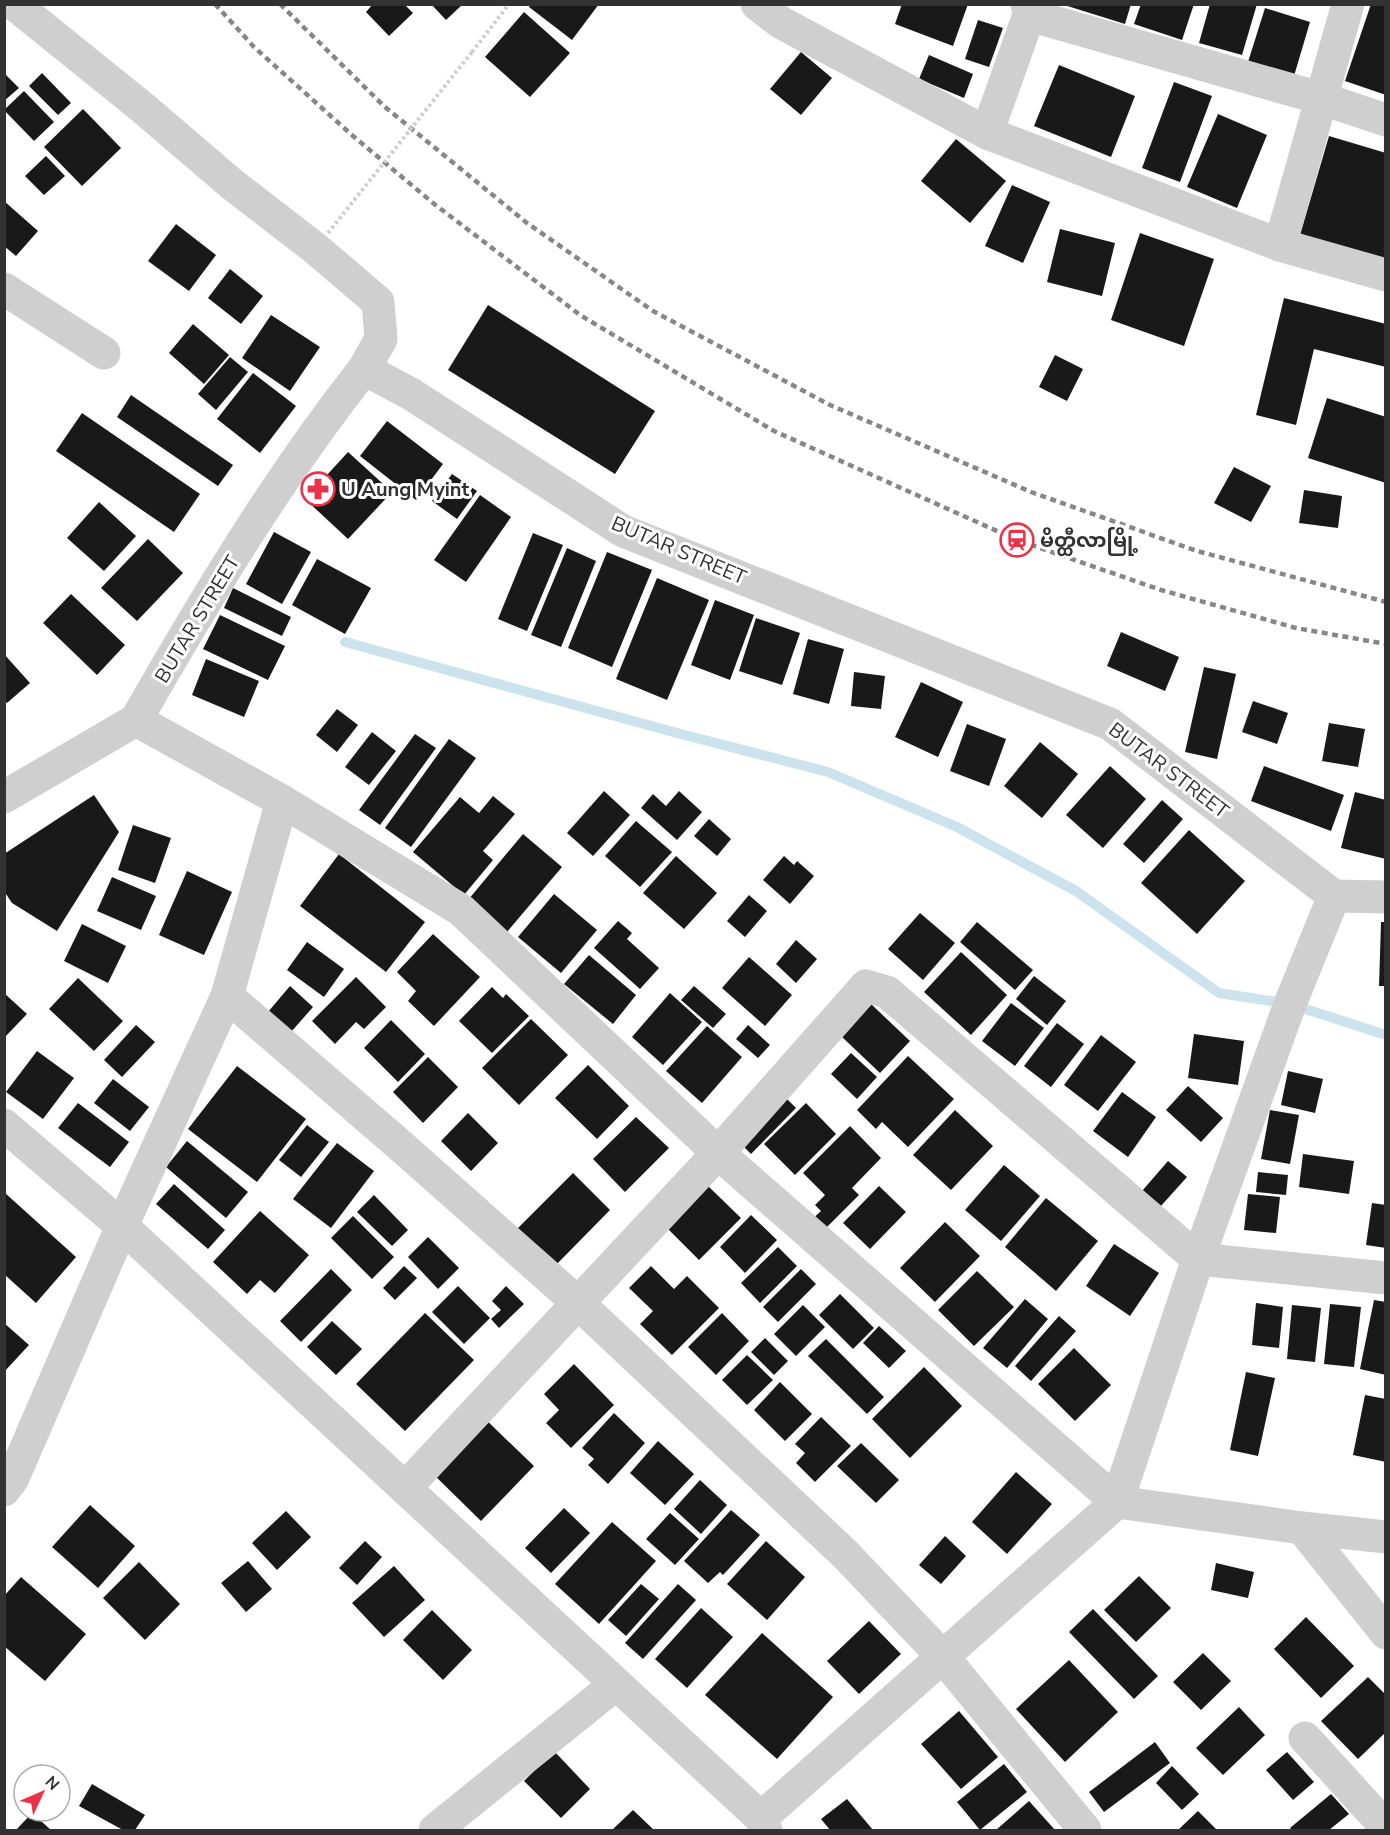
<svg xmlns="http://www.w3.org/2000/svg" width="1390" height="1835" viewBox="0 0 1390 1835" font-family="'Nunito Sans','Noto Sans Myanmar',sans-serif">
<rect width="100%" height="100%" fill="#fff"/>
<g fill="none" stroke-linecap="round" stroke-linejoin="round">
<!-- stream -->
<path stroke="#cce3ee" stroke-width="10" d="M345,642L677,733L828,772L957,827L1076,891L1219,993L1290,1004L1386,1035"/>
</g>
<!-- building -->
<g fill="#191919">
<path d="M373,4H404L413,13L389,36L366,12Z"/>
<path d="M431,4H463L446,20Z"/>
<path d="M531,4H599L572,40L529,7Z"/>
<path d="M902,4H968L953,46L895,24Z"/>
<path d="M1061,4H1131L1125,24Z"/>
<path d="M1141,4H1194L1182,40L1134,24Z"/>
<path d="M1210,4H1257L1242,55L1199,43Z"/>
<path d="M1371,4H1386V95L1345,81Z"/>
<path d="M1265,8L1310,22L1294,76L1248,62Z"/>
<path d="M524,12L570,53L530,97L485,57Z"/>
<path d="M978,20L1003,28L989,67L965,59Z"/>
<path d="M801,52L832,78L801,115L770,89Z"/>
<path d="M929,55L973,74L964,98L919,79Z"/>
<path d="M1059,65L1135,96L1111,157L1034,126Z"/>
<path d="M4,73L19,88L4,101Z"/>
<path d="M42,73L71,103L58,115L29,86Z"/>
<path d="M1174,82L1212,96L1180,182L1142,168Z"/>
<path d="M24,91L54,122L34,141L4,110Z"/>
<path d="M83,109L121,148L82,186L44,147Z"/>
<path d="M1218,114L1267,135L1237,208L1187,187Z"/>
<path d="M1329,136L1386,153V261L1300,235Z"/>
<path d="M956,139L1006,181L970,223L921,181Z"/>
<path d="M46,156L65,176L44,195L25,176Z"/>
<path d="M1012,185L1050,202L1023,263L985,246Z"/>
<path d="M4,201L38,231L16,256L4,246Z"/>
<path d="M176,224L216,255L189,291L148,261Z"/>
<path d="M1060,229L1115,243L1102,296L1047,282Z"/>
<path d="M1140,233L1214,259L1184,346L1111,320Z"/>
<path d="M230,269L263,296L241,324L208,298Z"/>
<path d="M1284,298L1386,324V367L1314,349L1296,425L1256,415Z"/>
<path d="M488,305L655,411L615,474L448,370Z"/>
<path d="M271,315L320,347L290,391L242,358Z"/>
<path d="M193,324L229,355L204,384L169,353Z"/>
<path d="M1055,355L1083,369L1067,401L1039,387Z"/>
<path d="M230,357L248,372L216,410L198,394Z"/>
<path d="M253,373L296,406L260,453L217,419Z"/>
<path d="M131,395L233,465L218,486L117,417Z"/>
<path d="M1327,398L1386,417V483L1308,458Z"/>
<path d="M82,413L200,494L174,532L56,451Z"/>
<path d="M387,421L443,464L416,500L360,456Z"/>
<path d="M348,452L392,492L348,539L305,499Z"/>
<path d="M1234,467L1271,486L1251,522L1214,503Z"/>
<path d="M452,474L477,491L457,519L432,501Z"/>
<path d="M1304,490L1342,496L1338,528L1299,523Z"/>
<path d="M480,495L511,517L466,582L434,560Z"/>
<path d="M99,502L136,536L104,571L67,538Z"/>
<path d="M274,532L311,552L282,604L246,584Z"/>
<path d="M533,533L563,545L527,631L498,619Z"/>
<path d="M148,539L183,573L137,621L101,588Z"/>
<path d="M567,548L596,561L561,647L531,635Z"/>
<path d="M607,552L652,570L612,667L568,648Z"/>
<path d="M317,559L371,588L345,634L292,605Z"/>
<path d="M657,578L709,600L667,700L616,679Z"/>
<path d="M233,588L291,617L282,636L224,608Z"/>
<path d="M71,594L125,645L97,675L43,623Z"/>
<path d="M715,600L754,615L730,680L691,665Z"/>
<path d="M220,615L285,646L268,680L203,649Z"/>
<path d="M756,618L800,633L782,685L739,671Z"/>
<path d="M1121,632L1179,657L1165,691L1107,666Z"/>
<path d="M808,639L844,649L829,704L793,694Z"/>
<path d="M4,654L30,683L7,703L4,700Z"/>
<path d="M206,659L259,681L244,717L192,695Z"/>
<path d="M1204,667L1236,674L1217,759L1185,752Z"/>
<path d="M854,672L885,676L881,709L851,706Z"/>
<path d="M921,682L963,702L938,757L895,737Z"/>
<path d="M1253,701L1288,713L1277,744L1242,732Z"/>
<path d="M337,709L358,725L337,752L316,735Z"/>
<path d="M1329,723L1365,729L1358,767L1322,761Z"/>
<path d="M967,724L1006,739L989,786L950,771Z"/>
<path d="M372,732L396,751L369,785L345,767Z"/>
<path d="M415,734L436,748L380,825L359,810Z"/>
<path d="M449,739L476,758L411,847L385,828Z"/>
<path d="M1040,742L1078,774L1042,818L1004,786Z"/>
<path d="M1110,766L1146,799L1103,848L1066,815Z"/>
<path d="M1264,766L1344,795L1331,831L1251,801Z"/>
<path d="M604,791L630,815L593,856L567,833Z"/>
<path d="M679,791L702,812L677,840L641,808L653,794L666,806Z"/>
<path d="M1355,792L1386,800V859L1341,848Z"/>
<path d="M94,795L119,832L57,931L12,903L4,891V854Z"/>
<path d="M493,796L515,814L483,851L493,860L464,895L413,852L460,797L479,813Z"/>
<path d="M1162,800L1183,819L1144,863L1123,844Z"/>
<path d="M709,819L731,839L717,856L694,836Z"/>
<path d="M636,821L672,852L640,887L605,856Z"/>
<path d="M133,825L171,838L155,883L118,870Z"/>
<path d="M1189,830L1245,881L1197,934L1141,883Z"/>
<path d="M523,834L562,867L507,932L468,900Z"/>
<path d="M339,854L425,922L386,972L300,906Z"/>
<path d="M676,856L717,893L684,929L643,893Z"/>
<path d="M784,856L794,865L797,861L814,876L790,904L763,880Z"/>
<path d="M187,871L232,892L204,955L159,935Z"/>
<path d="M112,877L156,896L141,930L97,911Z"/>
<path d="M554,894L597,930L561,973L518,937Z"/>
<path d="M749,895L767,911L745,937L727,921Z"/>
<path d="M920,913L955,943L923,980L888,949Z"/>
<path d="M618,921L632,933L627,939L659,968L640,989L594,948Z"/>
<path d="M977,922L1033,970L1015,990L960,942Z"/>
<path d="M1381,922H1386V986H1379Z"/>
<path d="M82,924L126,946L108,983L64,961Z"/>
<path d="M433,934L480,977L434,1026L408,1001L416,991L397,972Z"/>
<path d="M796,940L817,959L796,983L776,964Z"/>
<path d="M307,942L344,969L324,997L287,970Z"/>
<path d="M961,952L1007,995L971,1035L924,992Z"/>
<path d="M589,955L636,995L613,1024L564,984Z"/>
<path d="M749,957L792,995L765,1026L722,988Z"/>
<path d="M1034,976L1066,1001L1047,1025L1016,999Z"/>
<path d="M356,977L386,1007L364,1029L356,1022L335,1044L312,1021Z"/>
<path d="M78,978L123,1021L94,1051L49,1009Z"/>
<path d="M290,986L313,1007L291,1032L268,1012Z"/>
<path d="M694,986L726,1014L713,1028L681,1000Z"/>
<path d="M492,987L503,998L506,994L529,1016L492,1053L459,1021Z"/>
<path d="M4,993L27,1014L4,1038Z"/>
<path d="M670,993L702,1022L663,1065L632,1037Z"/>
<path d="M1011,1003L1044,1028L1015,1066L982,1041Z"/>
<path d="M871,1004L910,1041L880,1073L841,1036Z"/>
<path d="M531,1019L568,1055L519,1105L482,1068Z"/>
<path d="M391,1020L425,1054L398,1082L364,1048Z"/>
<path d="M1057,1023L1084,1044L1051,1087L1024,1066Z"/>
<path d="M136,1025L155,1042L122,1077L104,1060Z"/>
<path d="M748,1025L770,1045L758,1058L736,1039Z"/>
<path d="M707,1026L742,1057L702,1103L666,1071Z"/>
<path d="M1194,1034L1244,1041L1238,1085L1188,1078Z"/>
<path d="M1101,1035L1136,1062L1098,1111L1064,1085Z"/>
<path d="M37,1051L74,1078L43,1119L6,1092Z"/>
<path d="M851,1053L877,1077L857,1099L831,1074Z"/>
<path d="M908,1056L954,1099L908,1147L882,1122L876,1129L857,1110Z"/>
<path d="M428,1057L458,1087L423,1123L393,1092Z"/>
<path d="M588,1065L629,1106L597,1139L555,1098Z"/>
<path d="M237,1066L306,1119L257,1182L188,1129Z"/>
<path d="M1288,1071L1323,1079L1315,1113L1281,1105Z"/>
<path d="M113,1079L149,1107L130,1131L94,1103Z"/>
<path d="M1188,1086L1223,1118L1201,1142L1166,1110Z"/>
<path d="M1122,1092L1156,1117L1128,1157L1093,1131Z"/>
<path d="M783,1095L796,1108L751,1154L739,1142Z"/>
<path d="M78,1103L129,1142L110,1167L58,1128Z"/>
<path d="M806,1103L836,1134L795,1175L764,1144Z"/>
<path d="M955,1110L993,1146L951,1190L913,1155Z"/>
<path d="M1270,1110L1299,1115L1290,1164L1261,1159Z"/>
<path d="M468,1113L498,1143L471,1171L441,1141Z"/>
<path d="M636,1117L669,1148L625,1192L593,1159Z"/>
<path d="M307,1125L329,1142L301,1177L279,1160Z"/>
<path d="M850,1126L881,1158L852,1188L859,1195L821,1233L810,1221L821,1211L815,1205L825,1195L803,1173Z"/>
<path d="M187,1141L248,1192L226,1218L166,1167Z"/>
<path d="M337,1143L374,1171L331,1228L293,1199Z"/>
<path d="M1303,1154L1354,1161L1349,1194L1299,1187Z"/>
<path d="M1168,1161L1187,1177L1160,1207L1142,1191Z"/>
<path d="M1004,1165L1040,1196L1001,1241L965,1210Z"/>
<path d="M1258,1172L1288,1175L1286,1195L1256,1192Z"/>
<path d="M573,1173L610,1210L552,1269L514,1232Z"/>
<path d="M174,1184L225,1230L208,1249L156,1204Z"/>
<path d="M706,1184L741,1218L699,1260L665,1226Z"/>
<path d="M879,1186L906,1212L870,1249L843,1223Z"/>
<path d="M5,1193L76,1257L36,1303L5,1275Z"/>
<path d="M1248,1194L1280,1197L1276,1233L1244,1230Z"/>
<path d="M374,1195L408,1230L392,1246L357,1212Z"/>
<path d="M1046,1198L1098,1241L1056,1291L1005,1247Z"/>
<path d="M1372,1203L1386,1205V1248L1366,1245Z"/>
<path d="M260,1211L309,1255L275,1293L260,1280L247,1294L213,1262Z"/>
<path d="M751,1215L777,1240L745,1273L720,1247Z"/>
<path d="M353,1216L394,1257L372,1279L331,1238Z"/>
<path d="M945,1222L980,1256L935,1302L900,1268Z"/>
<path d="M428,1237L459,1268L438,1289L408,1257Z"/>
<path d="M1114,1244L1159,1273L1130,1316L1086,1286Z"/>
<path d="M778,1247L797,1266L760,1303L741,1283Z"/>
<path d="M404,1266L417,1278L395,1300L383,1288Z"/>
<path d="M651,1266L674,1289L687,1276L719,1308L672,1355L640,1324L653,1311L629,1288Z"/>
<path d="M331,1269L352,1290L301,1342L280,1321Z"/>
<path d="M801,1269L816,1284L778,1322L763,1307Z"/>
<path d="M977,1271L1014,1307L974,1346L938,1310Z"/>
<path d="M458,1286L490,1318L464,1344L432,1312Z"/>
<path d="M506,1286L524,1304L499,1328L491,1319L501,1310L492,1301Z"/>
<path d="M840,1294L874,1328L853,1349L819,1315Z"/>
<path d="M1025,1299L1048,1319L1007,1368L983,1348Z"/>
<path d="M1374,1300L1386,1302V1375L1360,1369Z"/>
<path d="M1256,1303L1283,1307L1279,1348L1252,1345Z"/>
<path d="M1330,1304L1361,1307L1354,1367L1324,1364Z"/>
<path d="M803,1305L825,1327L796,1356L774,1334Z"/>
<path d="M1292,1305L1321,1308L1315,1362L1287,1359Z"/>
<path d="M425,1313L474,1360L405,1431L356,1384Z"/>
<path d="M722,1313L749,1341L716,1375L688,1347Z"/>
<path d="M1059,1316L1076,1331L1031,1381L1015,1366Z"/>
<path d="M332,1321L362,1349L336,1375L307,1347Z"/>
<path d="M4,1323L29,1345L4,1372Z"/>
<path d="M879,1326L906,1351L889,1368L863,1343Z"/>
<path d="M765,1338L788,1361L774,1375L751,1352Z"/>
<path d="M826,1339L884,1397L867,1414L808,1356Z"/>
<path d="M1074,1348L1111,1385L1075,1421L1038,1384Z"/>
<path d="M747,1355L773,1380L747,1405L722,1380Z"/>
<path d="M574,1364L614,1405L571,1448L546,1423L559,1410L544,1394Z"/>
<path d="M924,1367L962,1406L910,1458L872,1419Z"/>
<path d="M1246,1372L1275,1378L1258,1456L1230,1450Z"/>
<path d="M780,1382L812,1414L785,1441L754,1410Z"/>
<path d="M1365,1395L1386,1399V1462L1353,1455Z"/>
<path d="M614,1413L645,1443L608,1484L588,1465L594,1459L582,1448Z"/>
<path d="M481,1415L534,1466L481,1521L428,1469Z"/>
<path d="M821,1417L851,1446L815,1482L796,1463L805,1453L795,1444Z"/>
<path d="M658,1441L694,1474L665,1505L630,1473Z"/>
<path d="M861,1443L899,1480L876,1503L837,1466Z"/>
<path d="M1016,1472L1052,1504L1007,1554L972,1522Z"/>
<path d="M700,1480L727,1505L701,1534L674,1509Z"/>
<path d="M90,1505L135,1546L98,1588L52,1547Z"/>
<path d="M564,1508L590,1533L551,1573L525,1548Z"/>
<path d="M731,1510L760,1535L723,1575L720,1572L708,1583L684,1561Z"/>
<path d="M286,1511L311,1537L277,1570L252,1543Z"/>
<path d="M670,1513L699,1539L675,1565L646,1539Z"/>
<path d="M612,1522L656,1561L599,1624L555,1584Z"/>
<path d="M945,1536L966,1556L941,1584L919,1565Z"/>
<path d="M365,1541L382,1557L357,1585L339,1568Z"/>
<path d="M766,1541L805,1577L767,1620L727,1584Z"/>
<path d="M248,1561L272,1589L246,1612L221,1583Z"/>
<path d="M139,1562L180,1604L145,1640L103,1598Z"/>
<path d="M1216,1563L1254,1572L1248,1598L1211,1590Z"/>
<path d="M394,1566L425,1600L384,1637L352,1603Z"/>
<path d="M1139,1576L1171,1608L1136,1642L1104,1610Z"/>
<path d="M21,1577L86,1634L45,1681L4,1646V1596Z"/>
<path d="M641,1584L659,1599L626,1636L608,1620Z"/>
<path d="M678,1584L696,1600L643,1659L625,1643Z"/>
<path d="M701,1608L733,1637L687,1688L655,1659Z"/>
<path d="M1093,1609L1158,1676L1134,1699L1069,1632Z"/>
<path d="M432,1610L472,1650L443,1680L403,1640Z"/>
<path d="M1306,1617L1354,1666L1321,1698L1274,1649Z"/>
<path d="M869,1621L901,1654L859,1694L827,1661Z"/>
<path d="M762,1633L833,1697L777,1759L705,1695Z"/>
<path d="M1203,1653L1231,1681L1201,1710L1173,1682Z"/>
<path d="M1069,1660L1118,1712L1065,1762L1016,1709Z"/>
<path d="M1368,1677L1386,1695V1732L1358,1759L1321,1721Z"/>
<path d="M1239,1707L1265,1735L1223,1775L1196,1748Z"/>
<path d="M959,1711L998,1757L961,1789L921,1744Z"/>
<path d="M1155,1742L1170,1763L1104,1812L1089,1792Z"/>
<path d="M554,1751L590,1789L561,1818L524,1781Z"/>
<path d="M1287,1752L1314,1782L1293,1800L1266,1770Z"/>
<path d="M1004,1764L1027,1792L980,1830L957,1802Z"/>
<path d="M1172,1766L1199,1794L1182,1810L1156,1783Z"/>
<path d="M92,1784L145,1815L135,1830H123L79,1806Z"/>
<path d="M1331,1794L1349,1814L1329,1830H1292L1290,1828Z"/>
<path d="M847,1799L873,1830H830L821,1819Z"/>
<path d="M1029,1801L1055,1830H996Z"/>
<path d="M633,1810L654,1830H612Z"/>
<path d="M1198,1811L1217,1830H1178Z"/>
<path d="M32,1813L51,1830H16Z"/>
</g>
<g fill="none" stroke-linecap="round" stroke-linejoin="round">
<!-- path -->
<path stroke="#cfcfcf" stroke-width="4" stroke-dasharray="3 3" stroke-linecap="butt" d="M472,52L509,4"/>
<!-- minor -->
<g stroke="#cfcfcf" stroke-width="33">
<path d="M14,4L143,108L233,185L316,249L378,302L381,339L364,369"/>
<path d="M757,4L780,22L987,133L1280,245L1386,275"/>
<path d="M1029,15L1320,98L1386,120"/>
<path d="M987,133L1029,15L1027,4"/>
<path d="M1280,245L1348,4"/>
<path d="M4,289L104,353"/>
<path d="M136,720C205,599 278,478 364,369L411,394L623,531L1110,724L1334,896"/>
<path d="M136,720L282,801L461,910L718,1153L1117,1502L1302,1528L1386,1537"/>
<path d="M4,797L136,720"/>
<path d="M1334,896L1386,897"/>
<path d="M227,996L402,1147L578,1303L845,1554L943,1657L1085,1830"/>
<path d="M4,1125L122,1226L761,1818L766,1830"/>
<path d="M405,1488L718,1153L866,986L887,992L1198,1259L1386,1278"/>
<path d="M4,1490L13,1478L122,1226L227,996L282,801"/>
<path d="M1302,1528L1386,1633"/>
<path d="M1305,1738L1386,1827"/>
<path d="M761,1818L1117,1502L1198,1259L1290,1004L1334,896"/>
<path d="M435,1830L616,1684"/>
</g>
<!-- rail -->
<g stroke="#878787" stroke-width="4.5" stroke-dasharray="6 4.5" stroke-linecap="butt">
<path d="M215,4L254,47L353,136L433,203L580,315L774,431L1017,540L1161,590L1296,628L1386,644"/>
<path d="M280,4L385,107L527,223L653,311L830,405L1031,492L1197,551L1386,602"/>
</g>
<!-- path-bridge -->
<path stroke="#cfcfcf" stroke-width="4" stroke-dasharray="3 3" stroke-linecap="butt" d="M328,233L472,52"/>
</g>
<!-- icons -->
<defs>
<symbol id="pharmacy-ring" viewBox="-11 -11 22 22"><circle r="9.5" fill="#fff" stroke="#eb3249" stroke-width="1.5"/><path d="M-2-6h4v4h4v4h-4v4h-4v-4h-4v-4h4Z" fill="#eb3249"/></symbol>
<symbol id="station-ring" viewBox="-11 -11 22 22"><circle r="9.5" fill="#fff" stroke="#eb3249" stroke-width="1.5"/><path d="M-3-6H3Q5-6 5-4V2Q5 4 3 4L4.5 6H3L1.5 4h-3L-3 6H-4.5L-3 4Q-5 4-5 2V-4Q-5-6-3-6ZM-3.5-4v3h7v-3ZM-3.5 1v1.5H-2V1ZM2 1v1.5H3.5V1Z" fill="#eb3249"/></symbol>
</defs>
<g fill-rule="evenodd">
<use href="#pharmacy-ring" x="299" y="470" width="38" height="38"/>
<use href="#station-ring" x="998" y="521" width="38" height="38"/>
</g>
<g text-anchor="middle" stroke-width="6" stroke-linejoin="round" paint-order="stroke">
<!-- poi labels -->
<g font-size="20" font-weight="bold" fill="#323232" stroke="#fff" text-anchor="start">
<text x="341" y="496">U Aung Myint</text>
<text x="1040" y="547">မိတ္ထီလာမြို့</text>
</g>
<!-- street labels -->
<g font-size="20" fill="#323232" stroke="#fff">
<text transform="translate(679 550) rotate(23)" y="7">BUTAR STREET</text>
<text transform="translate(197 619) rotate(-59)" y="7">BUTAR STREET</text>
<text transform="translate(1169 770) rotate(37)" y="7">BUTAR STREET</text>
</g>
</g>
<!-- border -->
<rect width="1390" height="1835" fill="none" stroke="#323232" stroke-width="12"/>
<!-- north arrow -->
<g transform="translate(42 1793) rotate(46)"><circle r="28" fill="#ffffff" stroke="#adadad" stroke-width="1.5"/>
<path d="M0-4.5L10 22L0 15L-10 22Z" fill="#eb3249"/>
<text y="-9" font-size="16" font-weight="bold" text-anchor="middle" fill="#323232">N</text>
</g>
</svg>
